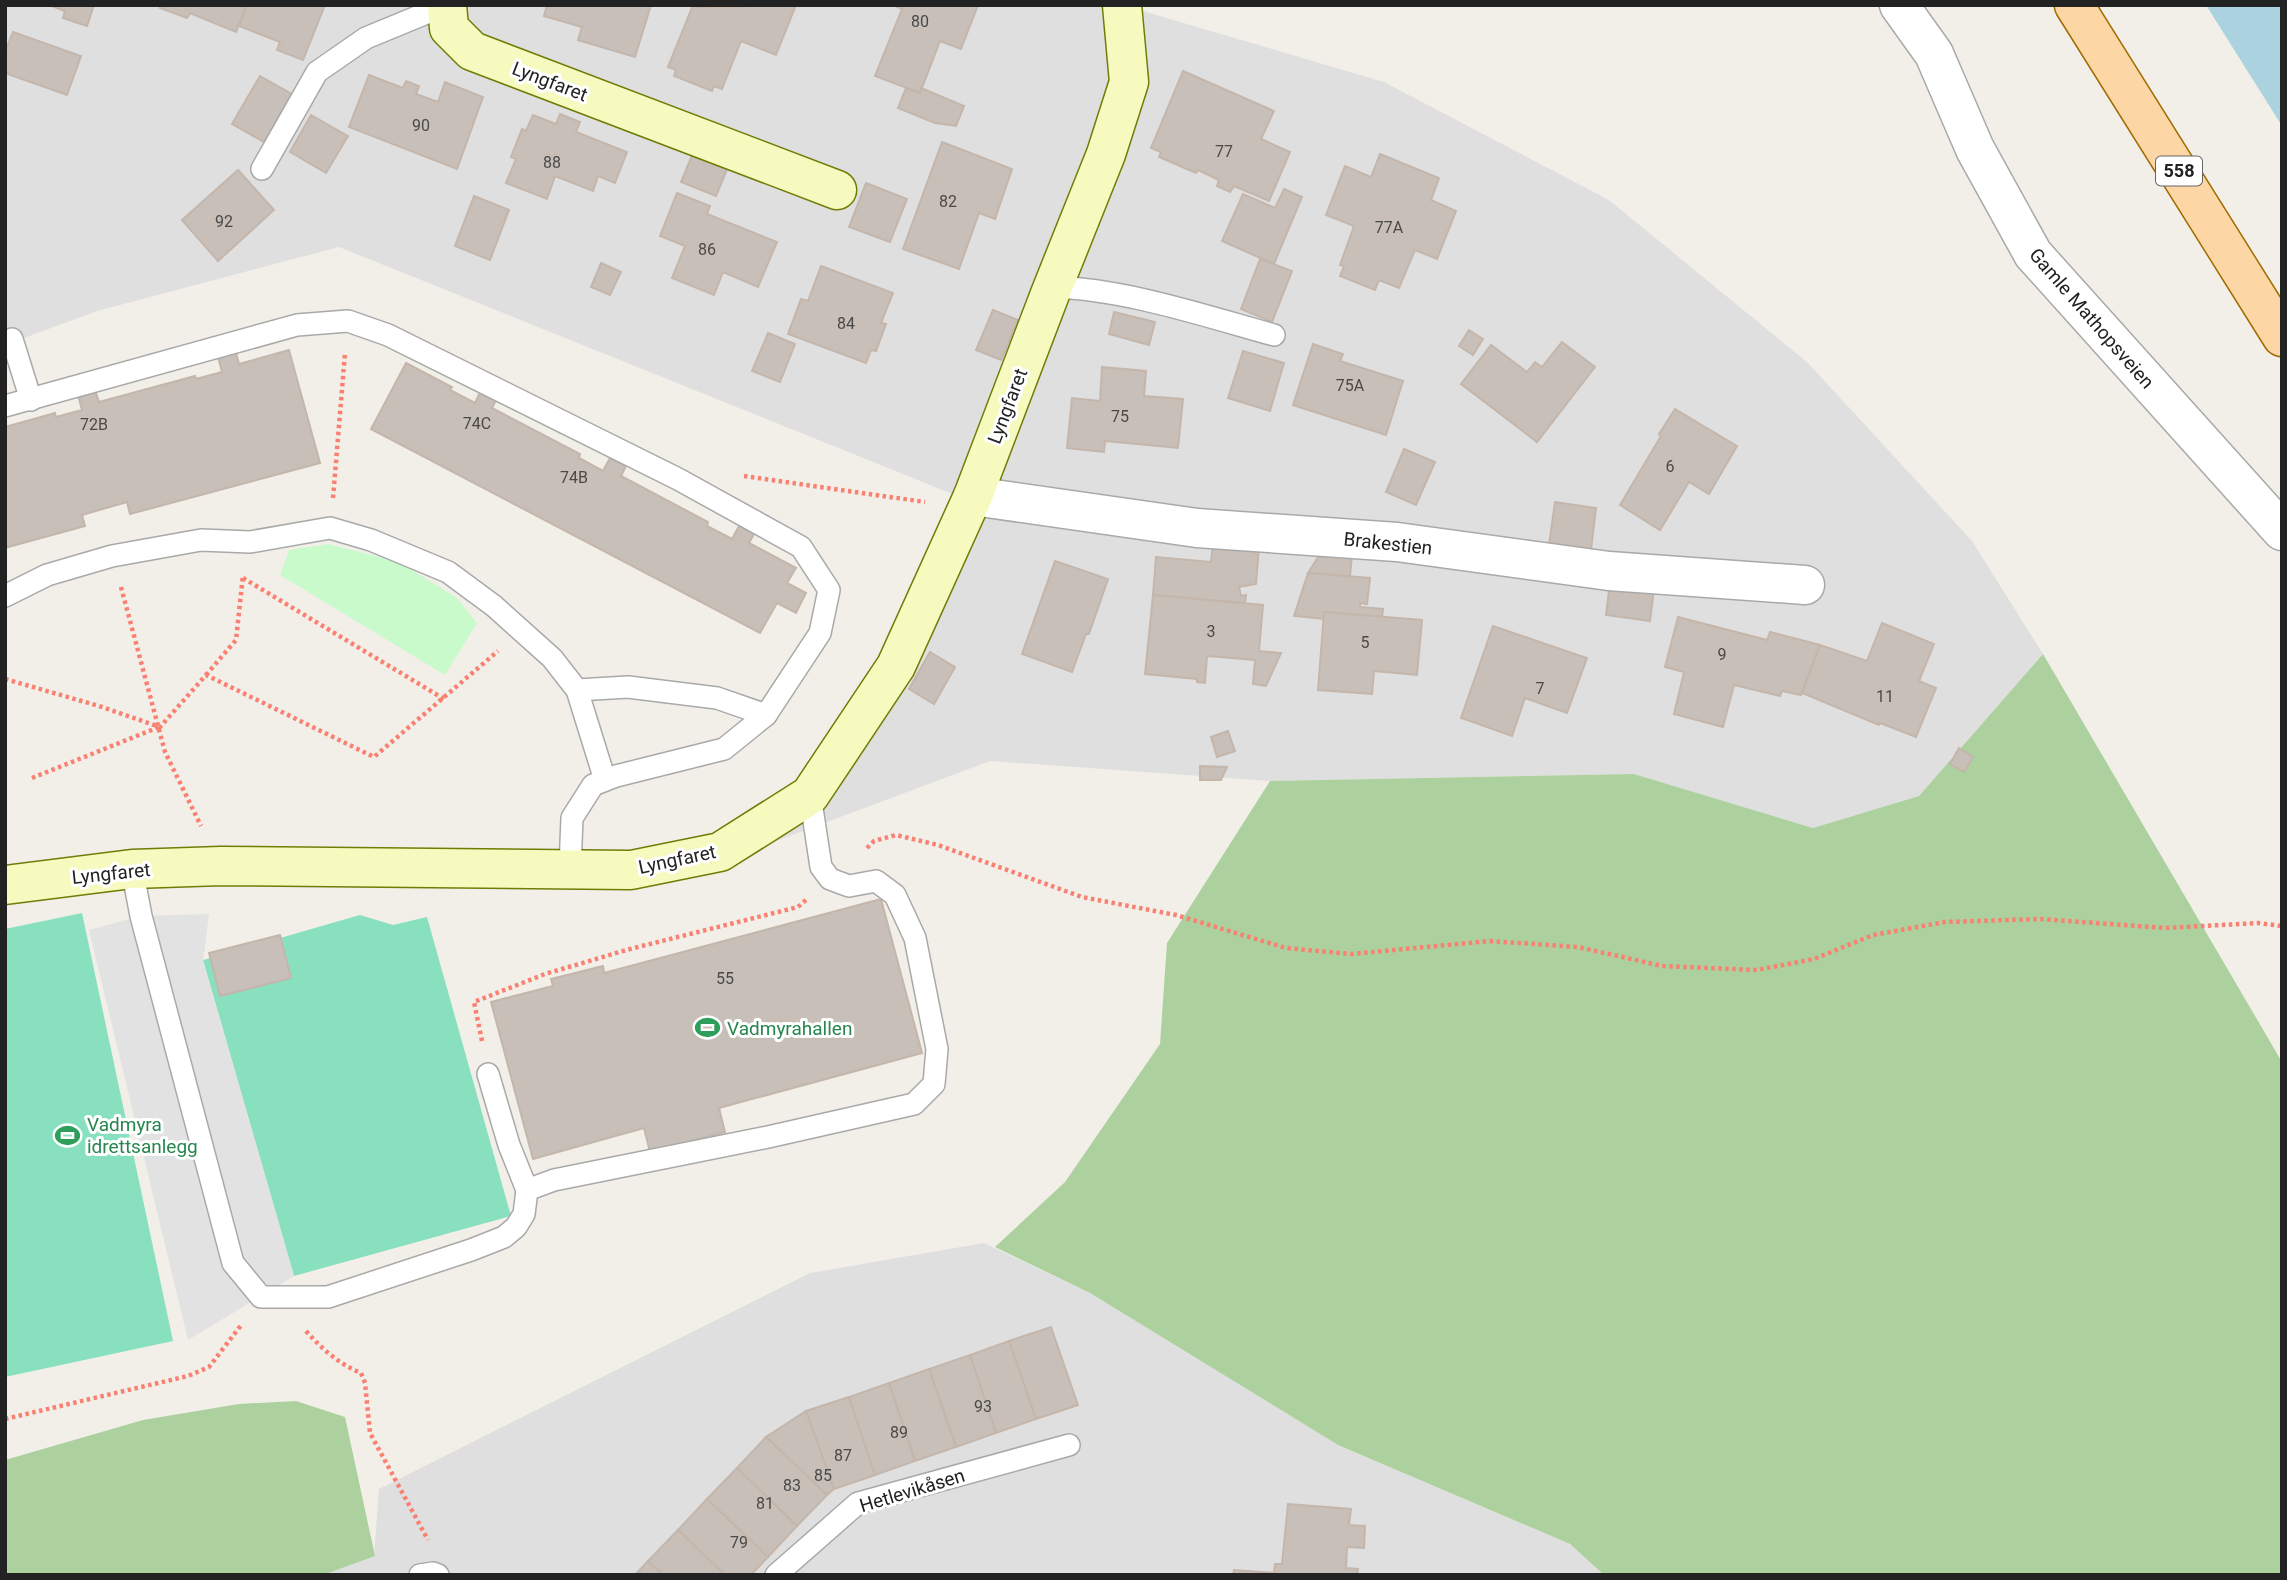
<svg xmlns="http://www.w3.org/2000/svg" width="2287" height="1580" viewBox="0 0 2287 1580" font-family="Roboto,sans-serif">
<rect width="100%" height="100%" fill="#f2efe9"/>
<!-- residential -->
<g fill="#e0dfdf">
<path d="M5,5H1136L1146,12L1384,82L1609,200L1807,362L1972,541L2043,654L1919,796L1813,828L1634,774L1270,781L990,761L771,843L975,503L339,247L97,311L5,345Z"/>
<path d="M984,1243L1090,1293L1338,1445L1570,1544L1604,1575H323L374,1556L379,1489L810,1273Z"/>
</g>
<!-- forest -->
<g fill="#add19e">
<path d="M2043,654L2282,1062V1575H1604L1570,1544L1338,1445L1090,1293L995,1247L1065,1182L1160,1044L1167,943L1270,781L1634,774L1813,828L1919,796Z"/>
<path d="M296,1401L345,1417L375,1556L323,1575H5V1460L143,1420L239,1404Z"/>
</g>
<!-- park -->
<path fill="#c8facc" d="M328,544L399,562L457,598L477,623L445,675L280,575L289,550Z"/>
<!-- pitch -->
<g fill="#88e0be">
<path d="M82,913L173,1341L5,1377V929Z"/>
<path d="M360,915L393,925L427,917L511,1216L294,1276L203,960Z"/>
</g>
<!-- parking -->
<path fill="#e2e2e2" d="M209,914L203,961L294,1276L188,1340L89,930L141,916Z"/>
<!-- water -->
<path fill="#aad3df" d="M2206,5H2282V126Z"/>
<!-- building -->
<g fill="#c7bfb8" stroke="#c4b6ab" stroke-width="2">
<path d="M49,5H94L87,26L63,18L65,11Z"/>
<path d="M161,5H247L236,32L190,13L187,18L160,8Z"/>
<path d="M247,5H325L303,60L277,50L280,42L239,26Z"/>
<path d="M547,5H651L635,57L578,40L582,27L544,16Z"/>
<path d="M693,5L698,7L796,5L776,55L741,41L722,89L714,86L712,91L674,76L676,70L668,67Z"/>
<path d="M893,5H978L961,49L940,41L920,93L875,76L902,9Z"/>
<path d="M13,32L81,56L67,95L5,73V52Z"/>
<path d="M1183,71L1274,111L1261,139L1290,152L1269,201L1234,186L1230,192L1217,186L1219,180L1198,170L1196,173L1159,157L1161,152L1151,148Z"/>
<path d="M369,75L403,88L406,81L419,86L416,94L438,102L445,82L483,97L457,169L349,127Z"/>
<path d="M260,76L292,94L264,142L232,124Z"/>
<path d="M906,88L920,93L921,88L964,106L956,126L935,123L898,108Z"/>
<path d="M560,114L580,122L576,132L627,152L615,183L598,176L593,191L555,176L547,199L506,183L516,159L511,157L522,129L526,131L533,115L556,124Z"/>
<path d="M311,115L348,136L326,173L290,152Z"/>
<path d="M942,142L1012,169L995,219L979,213L959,269L903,249Z"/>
<path d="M693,153L728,167L716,196L681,182Z"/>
<path d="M1380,154L1439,178L1431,200L1456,211L1437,259L1415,250L1399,288L1379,280L1375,290L1340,276L1344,266L1340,265L1354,226L1326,215L1345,166L1371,177Z"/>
<path d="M238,170L274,210L218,261L182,220Z"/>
<path d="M866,183L907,199L890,242L849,227Z"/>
<path d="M1284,189L1302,197L1274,264L1222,241L1243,194L1275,208Z"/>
<path d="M677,193L710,206L707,214L777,242L758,287L723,272L714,295L672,278L685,246L660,236Z"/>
<path d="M474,196L509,210L490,260L455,246Z"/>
<path d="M1260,259L1292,271L1272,322L1241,309Z"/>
<path d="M601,263L621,272L610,295L591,287Z"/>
<path d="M821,266L893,293L881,323L886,324L876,351L871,350L866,363L788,334L801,299L808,301Z"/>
<path d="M993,310L1018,320L1001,360L976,350Z"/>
<path d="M1114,312L1155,322L1149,345L1109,334Z"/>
<path d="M1469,330L1483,339L1473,355L1459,346Z"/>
<path d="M768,333L795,344L780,382L752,371Z"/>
<path d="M1562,342L1595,367L1537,442L1461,384L1491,345L1527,372L1535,362L1542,367Z"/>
<path d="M1313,344L1343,354L1340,361L1403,381L1386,435L1293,405Z"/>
<path d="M289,350L320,463L130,514L127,502L82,515L85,526L5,548V427L55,413L56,417L82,410L78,395L95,390L99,402L195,376L196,379L222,372L218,357L236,353L239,364Z"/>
<path d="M1243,351L1284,363L1270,411L1228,398Z"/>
<path d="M406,363L452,387L450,390L475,403L481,390L497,398L492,408L580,454L579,458L603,471L610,458L626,466L621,476L708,522L707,526L732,539L739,526L754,534L749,543L796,568L787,583L806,593L796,613L777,603L760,633L371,429Z"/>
<path d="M1102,367L1146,371L1144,396L1183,399L1178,448L1105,441L1104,452L1067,448L1072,398L1100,401Z"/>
<path d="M1675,409L1737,446L1709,494L1689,482L1660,530L1620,505L1661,436L1659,434Z"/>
<path d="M1404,449L1435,462L1416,505L1386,492Z"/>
<path d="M1555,502L1596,508L1591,550L1549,545Z"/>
<path d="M1213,543L1259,547L1256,584L1239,587L1241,596L1246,595L1245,603L1153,595L1156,557L1211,562Z"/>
<path d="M1322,551L1352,554L1350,577L1308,573Z"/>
<path d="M1055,561L1108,579L1089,634H1086L1072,672L1022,654Z"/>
<path d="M1308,573L1370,578L1367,604L1360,603V607L1383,609L1382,617L1324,612V619L1294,616Z"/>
<path d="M1610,583L1654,589L1650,621L1606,615Z"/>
<path d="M1153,595L1263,605L1259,651L1281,653L1266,686L1253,684L1255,660L1207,656L1205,683L1197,682V679L1145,674Z"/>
<path d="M1324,612L1422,620L1417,675L1374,671L1372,694L1318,690Z"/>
<path d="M1678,617L1767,640L1770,632L1820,645L1801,695L1782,691L1780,696L1734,685L1723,727L1674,714L1684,672L1665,667Z"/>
<path d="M1882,623L1934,644L1919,681L1936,688L1916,737L1880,723L1879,725L1802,693L1820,645L1867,661Z"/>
<path d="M1493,626L1587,658L1567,713L1525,698L1512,736L1461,718Z"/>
<path d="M930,652L955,667L934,704L909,689Z"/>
<path d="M1228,731L1235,751L1217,757L1211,737Z"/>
<path d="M1959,748L1973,757L1964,772L1950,764Z"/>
<path d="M1200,766L1227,767L1221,780H1200Z"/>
<path d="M881,899L922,1053L719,1108L725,1132L650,1152L644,1128L533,1159L491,1002L553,986L551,979L603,966L604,973Z"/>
<path d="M280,935L291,978L220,996L209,953Z"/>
<path d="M1051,1327L1078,1405L1036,1419L1009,1341Z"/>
<path d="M1009,1341L1036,1419L996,1433L970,1355Z"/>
<path d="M970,1355L996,1433L956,1447L929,1369Z"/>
<path d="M929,1369L956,1447L915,1461L889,1383Z"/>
<path d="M889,1383L915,1461L875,1475L849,1397Z"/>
<path d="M849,1397L875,1475L834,1489L806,1411Z"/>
<path d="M806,1411L834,1489L827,1495L766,1437Z"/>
<path d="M766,1437L827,1495L797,1526L737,1468Z"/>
<path d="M737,1468L797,1526L768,1557L707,1499Z"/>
<path d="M707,1499L768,1557L751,1575H725L678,1530Z"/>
<path d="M1288,1504L1351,1509L1349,1525L1365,1526L1364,1548L1347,1547L1346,1568L1358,1569L1357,1575H1233L1234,1570L1274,1573L1275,1564H1282Z"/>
<path d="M678,1530L725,1575H663L648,1561Z"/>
<path d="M648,1561L663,1575H635Z"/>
</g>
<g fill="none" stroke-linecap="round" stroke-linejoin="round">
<defs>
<g id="lane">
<path d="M262,169L317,72L366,38L446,5"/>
<path d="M1053,287C1125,289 1205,316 1274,335"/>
<path d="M12,339L31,400"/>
<path d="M5,406L297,325L348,321L388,335L678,479L801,547L829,590L820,633L766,715L724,749L616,776L593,785L572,818L570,868"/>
<path d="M5,596L47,575L112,556L201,540L250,542L330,528L371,540L448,572L494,606L552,658L577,690L605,780"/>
<path d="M577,690L628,687L717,698L766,715"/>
<path d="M132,869L141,916L233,1263L261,1297H328L471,1250L504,1237L516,1227L524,1214L527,1190L554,1180L768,1137L914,1104L934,1084L937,1049L915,938L895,895L876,881L849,886L830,879L821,867L810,795"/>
<path d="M488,1074L509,1145L527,1190"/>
<path d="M420,1575L433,1573L438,1575"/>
<path d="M776,1575L858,1503L1069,1445"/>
</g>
<g id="street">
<path d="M1899,5L1934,54L1975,149L2033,254L2282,531"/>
<path d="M973,496L1197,528L1397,542L1609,571L1805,585"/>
</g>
<g id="secondary">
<path d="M447,5L449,28L472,51L837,190"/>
<path d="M5,885L132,869L221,866L631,870L720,852L810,795L896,666L973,496L1050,294L1106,154L1129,82L1122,5"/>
</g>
<path id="primary" d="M2074,5L2282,337"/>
</defs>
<!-- lane casing -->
<use href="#lane" stroke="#a9a9a9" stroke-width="24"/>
<!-- street casing -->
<use href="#street" stroke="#a9a9a9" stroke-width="41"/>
<!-- secondary casing -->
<use href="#secondary" stroke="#707d05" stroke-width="41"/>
<!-- primary casing -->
<use href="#primary" stroke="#a06b00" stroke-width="41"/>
<!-- path -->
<g stroke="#fa8072" stroke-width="4.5" stroke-dasharray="3.5 3.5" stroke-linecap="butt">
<path d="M744,476L925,502"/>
<path d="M333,498L345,353"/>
<path d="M243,578L444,699"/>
<path d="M121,587L165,752L201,826"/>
<path d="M206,675L236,640L243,575"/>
<path d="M5,679L99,706L160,727L206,675L374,757L498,651"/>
<path d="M32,778L159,727"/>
<path d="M867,848L874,841L896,835L938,845L1082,897L1176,915L1286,948L1351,954L1490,941L1578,947L1662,966L1757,970L1814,959L1873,935L1945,922L2039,919L2165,928L2258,923L2282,926"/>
<path d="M482,1041L474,1002L545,974L630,949L798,907L807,899"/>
<path d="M306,1331C322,1349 339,1364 361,1373L365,1383L370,1433L428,1540"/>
<path d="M5,1419L188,1376L209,1367L242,1324"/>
</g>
<!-- lane -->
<use href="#lane" stroke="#fff" stroke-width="21"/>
<!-- street -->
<use href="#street" stroke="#fff" stroke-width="38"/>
<!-- secondary -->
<use href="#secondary" stroke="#f7fabf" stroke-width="38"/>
<!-- primary -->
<use href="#primary" stroke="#fcd6a4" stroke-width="38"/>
</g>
<!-- icons -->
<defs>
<symbol id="stadium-bare" viewBox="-9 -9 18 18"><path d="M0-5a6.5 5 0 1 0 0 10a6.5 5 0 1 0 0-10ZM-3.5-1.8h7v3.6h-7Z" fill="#2e9e5b" stroke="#fff" stroke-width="2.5" paint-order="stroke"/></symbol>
</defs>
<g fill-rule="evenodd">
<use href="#stadium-bare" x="690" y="1010" width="35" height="35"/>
<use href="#stadium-bare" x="50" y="1118" width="35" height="35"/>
</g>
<g text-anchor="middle" stroke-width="6" stroke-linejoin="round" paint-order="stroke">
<!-- number labels -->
<g font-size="16" fill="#4b4948">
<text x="920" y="27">80</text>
<text x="421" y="131">90</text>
<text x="1224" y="157">77</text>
<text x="552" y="168">88</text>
<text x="948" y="207">82</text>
<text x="224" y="227">92</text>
<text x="1389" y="233">77A</text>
<text x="707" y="255">86</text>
<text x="846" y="329">84</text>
<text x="1350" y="391">75A</text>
<text x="1120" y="422">75</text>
<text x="477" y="429">74C</text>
<text x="94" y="430">72B</text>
<text x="1670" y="472">6</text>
<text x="574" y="483">74B</text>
<text x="1211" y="637">3</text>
<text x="1365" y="648">5</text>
<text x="1722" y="660">9</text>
<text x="1540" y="694">7</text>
<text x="1885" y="702">11</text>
<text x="725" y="984">55</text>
<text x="983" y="1412">93</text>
<text x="899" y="1438">89</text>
<text x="843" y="1461">87</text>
<text x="823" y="1481">85</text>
<text x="792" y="1491">83</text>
<text x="765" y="1509">81</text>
<text x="739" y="1548">79</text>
</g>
<!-- shield labels -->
<rect fill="#fff" stroke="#646464" stroke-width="2" x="2156" y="156.5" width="46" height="29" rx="5"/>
<g font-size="18" font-weight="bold" fill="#222">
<text x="2179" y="177">558</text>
</g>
<!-- street labels -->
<g font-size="19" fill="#222" stroke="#fff">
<text transform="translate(550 81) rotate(21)" y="7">Lyngfaret</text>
<text transform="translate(2092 318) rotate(49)" y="7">Gamle Mathopsveien</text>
<text transform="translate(1007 406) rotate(-69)" y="7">Lyngfaret</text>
<text transform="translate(1388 543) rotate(6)" y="7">Brakestien</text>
<text transform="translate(677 859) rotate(-12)" y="7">Lyngfaret</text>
<text transform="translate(111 873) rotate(-6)" y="7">Lyngfaret</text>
<text transform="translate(912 1490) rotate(-17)" y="7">Hetlevikåsen</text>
</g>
<!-- leisure labels -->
<g font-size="19" fill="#27864d" stroke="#fff" text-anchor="start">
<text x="727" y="1035">Vadmyrahallen</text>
<text x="87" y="1131">Vadmyra<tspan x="87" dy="22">idrettsanlegg</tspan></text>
</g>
</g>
<!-- border -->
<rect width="2287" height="1580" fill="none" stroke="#222222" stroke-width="14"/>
</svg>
